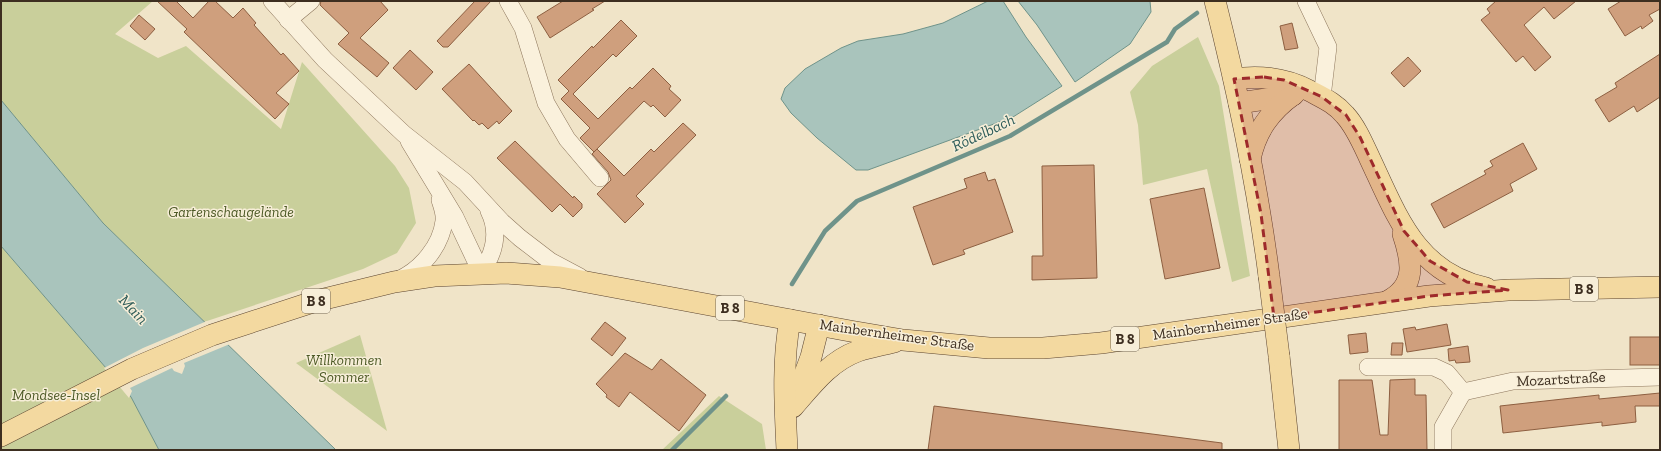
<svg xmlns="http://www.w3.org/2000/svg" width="1661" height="451" viewBox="0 0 1661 451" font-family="'Zilla Slab',serif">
<rect width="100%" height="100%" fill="#f0e4c8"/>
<!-- green -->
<g fill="#c9cf9b">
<path d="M1,1H153L115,34L158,58L186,46L281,129L302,62L395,166L409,188L416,223L397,253L363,269L204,322L103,223L1,100Z"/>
<path d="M1198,37L1219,86L1250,276L1232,282L1207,169L1143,185L1138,125L1130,92L1152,66Z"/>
<path d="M1,246L131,397L159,450H1Z"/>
<path d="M360,335L387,431L296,363Z"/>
<path d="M719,396L762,424L766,450H662Z"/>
</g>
<!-- water -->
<g fill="#a9c4bc" stroke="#6f938a">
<path d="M988,1H1003L1026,37L1062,86L1013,117L868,170H856L817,138L791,113L781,99L785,88L805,69L841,48L858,41L903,34L943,23Z"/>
<path d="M1018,1H1150L1151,12L1130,44L1075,82L1037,25Z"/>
<path d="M1,100L103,223L336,450H159L131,397L1,246Z"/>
</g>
<!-- pier -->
<path fill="#f0e4c8" d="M207,321L230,344L184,363L185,366L182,374L174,371L172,368L130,388L132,391L129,398L104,368L143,348Z"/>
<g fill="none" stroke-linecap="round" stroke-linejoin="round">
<!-- stream -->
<g stroke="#6f938a" stroke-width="4.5">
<path d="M792,284L825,231L857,201L1010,136L1167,42L1175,29L1197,13"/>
<path d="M672,450L726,396"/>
</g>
</g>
<!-- building -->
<g fill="#cf9f7d" stroke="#8d5f41">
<path d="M157,1H176L193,18L209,1H215L233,18L243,8L256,23L254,25L281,55L283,53L299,71L276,93L289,104L275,119L184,32L187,29Z"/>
<path d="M321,1H380L388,10L360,38L389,63L377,77L338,44L349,33L320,5Z"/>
<path d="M475,1H491L448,47H443L437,41Z"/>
<path d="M563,1H605L592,9L594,10L550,38L537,17Z"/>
<path d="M1496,1H1576L1554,19L1544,7L1524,25L1551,57L1535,71L1523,56L1516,62L1481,20L1490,13L1487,9Z"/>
<path d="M1621,1H1660V9L1649,15L1653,21L1642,29L1641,26L1625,36L1608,9Z"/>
<path d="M139,15L155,29L145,40L130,26Z"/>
<path d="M621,20L637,36L616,57L613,54L573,94L598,119L630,87L632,89L653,68L671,86L669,89L681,100L665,117L653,105L651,107L644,101L594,152L580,138L590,128L561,99L569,91L558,80L592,46L593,48Z"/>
<path d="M1292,23L1298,48L1285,50L1280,26Z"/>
<path d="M410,50L433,72L416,90L393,68Z"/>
<path d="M1660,54V97L1637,112L1634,106L1609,122L1595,100L1617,87L1615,83Z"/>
<path d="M1408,57L1421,71L1404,87L1391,73Z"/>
<path d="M469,64L512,111L499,124L497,121L488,129L482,123L479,125L474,120L473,121L442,89Z"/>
<path d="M683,123L696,135L636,196L644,204L625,223L597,194L611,180L608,172L592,154L597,149L624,176L651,149L654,152Z"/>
<path d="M515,141L573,198L574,196L582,204V208L573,217L560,204L552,212L497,158Z"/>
<path d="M1523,143L1537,169L1510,184L1513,191L1444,228L1431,204L1486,174L1484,171L1493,166L1490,161Z"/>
<path d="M1094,165L1097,278L1032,280V256H1043L1042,166Z"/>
<path d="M985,172L988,181L995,179L1013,232L963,250L965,254L933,265L913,207L967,188L964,179Z"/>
<path d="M1204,188L1220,268L1165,279L1150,199Z"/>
<path d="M605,322L626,338L612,356L591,339Z"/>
<path d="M1447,324L1451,345L1407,352L1403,329L1415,327L1416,330Z"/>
<path d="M1366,333L1368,352L1350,354L1348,335Z"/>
<rect x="1630" y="337" width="30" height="28"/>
<path d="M1392,343H1403L1402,355H1391Z"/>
<path d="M1468,346L1470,362L1456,363L1455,360L1449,361L1448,349Z"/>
<path d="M625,353L652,370L661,359L706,395L679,431L630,392L619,407L606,397L607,395L596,384Z"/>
<path d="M1415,379V395H1426L1427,450H1339V380H1372L1380,435H1388L1390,380Z"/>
<path d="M1660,393V406H1635L1636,422L1602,426V422L1503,433L1500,406L1599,395V399Z"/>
<path d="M934,406L1222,443V450H928Z"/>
</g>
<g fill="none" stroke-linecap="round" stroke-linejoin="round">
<defs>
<g id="minor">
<path d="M272,1L325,60L404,134L465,182L502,222L520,238L550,261L580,277"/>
<path d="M508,1L523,28L546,103L567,139L600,178"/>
<path d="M1306,1L1328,47L1322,97"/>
<path d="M288,20L311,1"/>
<path d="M409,141L455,217L481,272"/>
<path d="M481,272C494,254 500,233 489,211"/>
<path d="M398,280C421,270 441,246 444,221C445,214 442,206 440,200"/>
<path d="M1368,367H1434L1447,373L1463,392"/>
<path d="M1463,392L1513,381L1660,377"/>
<path d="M1443,450V427L1463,392"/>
</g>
<g id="major">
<path d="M1215,1C1238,92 1257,183 1269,276"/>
<path d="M1234,79C1261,75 1285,78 1310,91C1323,98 1335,103 1345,115C1356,127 1363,144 1370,159C1397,216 1416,273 1486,288"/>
<path d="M1239,103L1293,95"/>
<path d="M1250,159C1256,131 1270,111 1294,94"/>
<path d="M1388,301C1417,286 1412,261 1403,234"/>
<path d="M1279,356L1289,450"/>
<path d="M797,395L811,357L819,325"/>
<path d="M793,407C812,385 830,361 858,351C870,347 882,345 894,342"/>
<path d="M1,436L132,369L212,335L316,301L394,282L434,276L506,273L560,277L850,331L903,340L989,348H1043L1101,343L1429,296L1508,290L1660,287"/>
<path d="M787,450C785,407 782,362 790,320"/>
</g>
</defs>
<!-- minor casing -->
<use href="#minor" stroke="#8d765c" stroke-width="18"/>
<!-- major casing -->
<use href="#major" stroke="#5b4430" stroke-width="22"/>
<!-- minor -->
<use href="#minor" stroke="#faf1dc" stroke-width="17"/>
<!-- major -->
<use href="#major" stroke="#f3d9a0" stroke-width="21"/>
<defs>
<path id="major-bridge" d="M1269,276L1279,356"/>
</defs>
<!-- major-bridge casing -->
<use href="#major-bridge" stroke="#5b4430" stroke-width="22" stroke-linecap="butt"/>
<!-- major-bridge -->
<use href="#major-bridge" stroke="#f3d9a0" stroke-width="21"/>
</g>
<!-- marked area -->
<path fill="#9e2a2b" fill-opacity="0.2" stroke="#9e2a2b" stroke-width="3" stroke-dasharray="8 5" stroke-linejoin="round" d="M1264,77L1284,80L1322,97L1346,115L1360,137L1404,231L1430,261L1467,282L1508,290L1429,296L1274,318L1261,214L1234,79Z"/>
<g text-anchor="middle" stroke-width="3" stroke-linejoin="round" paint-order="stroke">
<!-- shield labels -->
<g fill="#f7eed8" stroke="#756857" stroke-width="1">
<rect x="1570" y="277" width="28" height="24" rx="3"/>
<rect x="302" y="289" width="28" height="24" rx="3"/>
<rect x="716" y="296" width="28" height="24" rx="3"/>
<rect x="1111" y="327" width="28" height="24" rx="3"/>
</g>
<g font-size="14" font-weight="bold" fill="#3d2e20">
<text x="1584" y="294">B 8</text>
<text x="316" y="306">B 8</text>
<text x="730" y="313">B 8</text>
<text x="1125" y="344">B 8</text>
</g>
<!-- park labels -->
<g font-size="15" font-style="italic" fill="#4d5a26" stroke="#f7eed8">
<text x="231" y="217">Gartenschaugelände</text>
<text x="344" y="365">Willkommen<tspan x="344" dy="17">Sommer</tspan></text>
<text x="56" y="400">Mondsee-Insel</text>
</g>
<!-- street labels -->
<g font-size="15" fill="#3d2e20" stroke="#f7eed8">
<text transform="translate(1230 324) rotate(-8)" y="5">Mainbernheimer Straße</text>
<text transform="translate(897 335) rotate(8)" y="5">Mainbernheimer Straße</text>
<text transform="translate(1561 379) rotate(-3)" y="5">Mozartstraße</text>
</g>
<!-- water labels -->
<g font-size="16" font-style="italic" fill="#2f5d5a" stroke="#f7eed8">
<text transform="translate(983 132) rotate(-25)" y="6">Rödelbach</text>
<text transform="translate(134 309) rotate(47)" y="6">Main</text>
</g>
</g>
<!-- border -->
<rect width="1661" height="451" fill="none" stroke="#3d2e20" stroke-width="4"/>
</svg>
